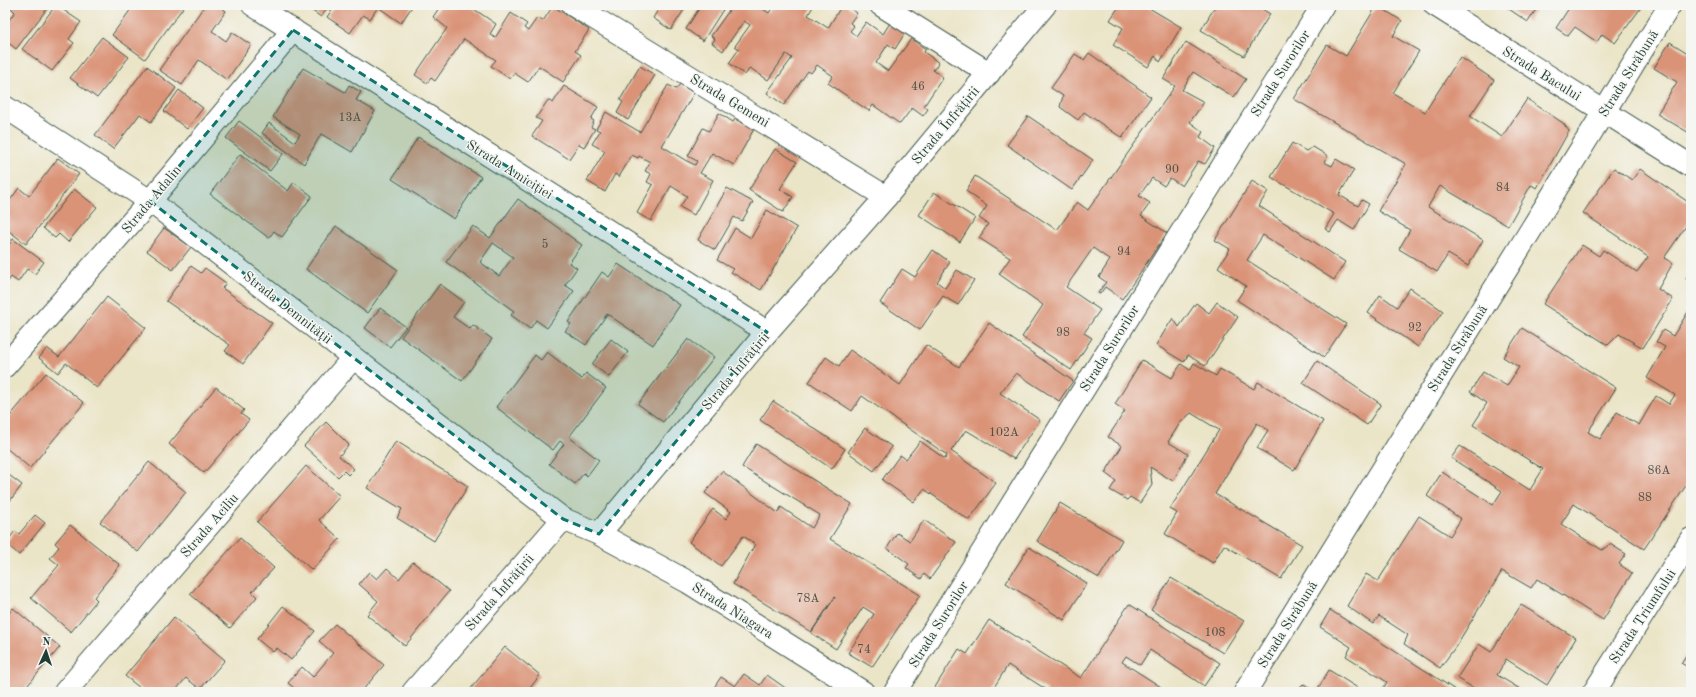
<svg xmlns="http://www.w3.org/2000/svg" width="1696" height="697" viewBox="0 0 1696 697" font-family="'Old Standard TT',serif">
<rect width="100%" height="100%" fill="#f6f6f2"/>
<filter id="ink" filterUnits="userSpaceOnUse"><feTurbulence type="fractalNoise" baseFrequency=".025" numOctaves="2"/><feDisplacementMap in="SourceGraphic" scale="8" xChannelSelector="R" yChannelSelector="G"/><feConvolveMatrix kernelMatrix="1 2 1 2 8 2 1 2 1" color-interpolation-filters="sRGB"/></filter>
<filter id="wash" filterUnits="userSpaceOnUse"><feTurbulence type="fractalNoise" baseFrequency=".012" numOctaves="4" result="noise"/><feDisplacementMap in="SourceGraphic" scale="16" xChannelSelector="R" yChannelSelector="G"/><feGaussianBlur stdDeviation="0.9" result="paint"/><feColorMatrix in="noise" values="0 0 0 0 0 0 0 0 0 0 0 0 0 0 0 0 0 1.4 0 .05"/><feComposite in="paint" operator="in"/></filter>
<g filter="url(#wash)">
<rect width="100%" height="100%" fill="#ebe5c8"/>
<g id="blocks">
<!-- building -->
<g fill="#da9377" fill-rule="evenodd">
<path d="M12,5H50L16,49L5,40V30L8,27L5,25L15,12L10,7Z"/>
<path d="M56,5L81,22L69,39L74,43L52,71L22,49Z"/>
<path d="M134,5H185L145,59L112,35Z"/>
<path d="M205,5H218L226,11L212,31L226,41L232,32L251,45L227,80L199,60L182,85L159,70Z"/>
<path d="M310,5H330L321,17L308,8Z"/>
<path d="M335,5H413L401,23L378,7L370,19L363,15L350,33L327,17Z"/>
<path d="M441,5H468L496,24L490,34L495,38L511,13L527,24L524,28L528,31L537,18L543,21L553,6L589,30L575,51L581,55L563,82L539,66L528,82L514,73L510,79L491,66L496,60L464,39L435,81L431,78L427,83L415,75L447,28L433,17Z"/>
<path d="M661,5H687L671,30L653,18Z"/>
<path d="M697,5H726L703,41L686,29L700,7Z"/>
<path d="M733,5H757L769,13L774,5H814L808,15L828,28L842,5H846L857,13L850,23L854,26L850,31L856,36L866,22L883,34L890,23L905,33L895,49L888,44L876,63L888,71L911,39L926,49L924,52L939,63L933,70L943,77L924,106L928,109L923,116L912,108L900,124L873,105L869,111L828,83L833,76L817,65L811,73L808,71L784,105L767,93L792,58L786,54L768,80L750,68L745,75L729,63L739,49L735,46L750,25L744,21L723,51L712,43L715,39L711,36Z"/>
<path d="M1120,5H1144L1181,27L1160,62L1155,56L1148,67L1113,45L1123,28L1110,20Z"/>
<path d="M1216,5H1264L1262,9L1270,14L1244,56L1201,30Z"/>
<path d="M1377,5L1402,21L1393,36L1419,51L1393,93L1425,112L1460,57L1494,80L1470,116L1502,137L1527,99L1563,123L1569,131L1537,188L1531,185L1508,226L1440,186L1428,207L1483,240L1468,266L1448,254L1437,272L1399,249L1410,230L1378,211L1406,164L1294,99L1327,45L1346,56Z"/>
<path d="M1503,5H1539L1528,22Z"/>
<path d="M1571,5H1590L1593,7L1595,5H1643L1615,43L1602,34L1597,42L1575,27L1568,36L1556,28Z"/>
<path d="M102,37L129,57L97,98L70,78Z"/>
<path d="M1186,42L1246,79L1234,97L1193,72L1182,90L1204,102L1190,122L1203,132L1200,137L1215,148L1205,164L1198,161L1182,186L1170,178L1164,186L1152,178L1139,196L1150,203L1141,216L1167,233L1122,299L1105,287L1100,294L1098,293L1106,282L1099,277L1110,260L1093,248L1066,287L1100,310L1084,333L1092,338L1071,370L1022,337L1043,305L999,274L1010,258L979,238L988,224L979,218L987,206L966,191L975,176L1057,230L1077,202L1088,210L1175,86L1163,79Z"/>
<path d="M1670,42L1691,55V134L1657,114L1677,82L1654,68Z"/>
<path d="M1089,53L1151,97L1122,138L1084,112L1078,120L1060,107L1063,96L1051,88L1075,54L1084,60Z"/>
<path d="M147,66L176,88L151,122L140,114L113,149L95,135Z"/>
<path d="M640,66L655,75L628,120L617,113L623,102L620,100Z"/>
<path d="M303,68L345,92L349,85L361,92L356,100L375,111L352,152L321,134L304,164L262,133L269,123L295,142L300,134L273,117Z"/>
<path d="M680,84L694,93L662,146L685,160L695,165L697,161L688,156L703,128L709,131L719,113L733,122L735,119L754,129L734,165L712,153L700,173L713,180L694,215L680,207L687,196L671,186L651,221L637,213L653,185L647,182L651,174L645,171L650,162L639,156L638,158L632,155L619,177L615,174L605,192L587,181L605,151L592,144L600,131L596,129L606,112L640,132L668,85L676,89Z"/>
<path d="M564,86L598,107L591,119L594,121L591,127L595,129L584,147L579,144L569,159L532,136L542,121L536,118L548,100L553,103Z"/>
<path d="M179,90L203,108L187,129L164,111Z"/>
<path d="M1028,116L1093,160L1072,190L1007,145Z"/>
<path d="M239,121L283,154L270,171L226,138Z"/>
<path d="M418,137L481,177L454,219L392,179Z"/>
<path d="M1292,143L1306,151L1313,147L1328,156L1324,162L1332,166L1336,159L1354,170L1339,195L1358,206L1362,200L1369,204L1354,230L1338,220L1330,232L1325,229L1334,214L1271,177Z"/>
<path d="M775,149L797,162L780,189L793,197L783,212L749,190Z"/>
<path d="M240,154L288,191L294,182L312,196L282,237L274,231L269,238L210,194Z"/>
<path d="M58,158L79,174L26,244L5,228V207L19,188L29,196Z"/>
<path d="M5,165L9,167L5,173Z"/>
<path d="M1614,168L1632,180L1640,169L1691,204V219L1664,258L1673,263L1658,289L1673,299L1643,348L1619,334L1608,345L1543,304L1582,245L1599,256L1603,250L1637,272L1648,257L1583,213Z"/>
<path d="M5,178L9,181L5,186Z"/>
<path d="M1252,181L1268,191L1259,206L1345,262L1334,280L1263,235L1247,260L1346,324L1324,357L1237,300L1246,286L1218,267L1230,249L1215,240Z"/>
<path d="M727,188L753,202L742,221L734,217L715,250L698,240Z"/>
<path d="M74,189L97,207L68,242L59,234L55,238L43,228Z"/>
<path d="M934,192L975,218L960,242L919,215Z"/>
<path d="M518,199L582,245L569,263L577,268L565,285L574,291L547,328L536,320L530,329L511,315L514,311L446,262L473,226L490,238ZM493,243L513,257L499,276L480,262Z"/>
<path d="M767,210L797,228L761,290L731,272L733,269L717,260L735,228L751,238Z"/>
<path d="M336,226L398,270L367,313L306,269Z"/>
<path d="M164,228L191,247L173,270L147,251Z"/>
<path d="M5,236L10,239L5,245Z"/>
<path d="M13,239L44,262L35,274L27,269L18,282L11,277L5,286V251Z"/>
<path d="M933,250L950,262L937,282L945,288L957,270L974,280L958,305L943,296L920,330L880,303L902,269L915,277Z"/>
<path d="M618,264L680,305L653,345L607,314L586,345L565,331L571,324L568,322L602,272L609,277Z"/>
<path d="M191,266L201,273L205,268L226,283L222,288L272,323L243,364L225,351L230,345L166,301Z"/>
<path d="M1691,270V283L1686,279Z"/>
<path d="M440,284L464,302L453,317L470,329L473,325L492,339L462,381L401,337Z"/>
<path d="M1410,288L1443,311L1418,347L1368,313L1380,295L1397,307Z"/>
<path d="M107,297L146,328L97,388L66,363L58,373L39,358L47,348L59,357Z"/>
<path d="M1217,302L1238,317L1205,366L1188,355L1184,362L1156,345L1173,318L1179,327L1196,303L1209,313Z"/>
<path d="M1691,307V478L1644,549L1574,504L1561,524L1602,550L1610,544L1626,554L1619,564L1632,573L1603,620L1537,579L1531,588L1502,571L1456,646L1440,668L1404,644L1408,635L1379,616L1373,624L1347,606L1366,574L1378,581L1419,516L1450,536L1461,519L1427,496L1442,472L1493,505L1502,491L1451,458L1460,446L1530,490L1543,469L1473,425L1487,403L1470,392L1483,372L1507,386L1519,367L1503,357L1522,328L1616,388L1588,432L1600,439L1617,412L1639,425L1656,396L1669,404L1675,395L1647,378L1665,347L1656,342L1663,330L1673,336Z"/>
<path d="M380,308L406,327L390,347L365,328Z"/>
<path d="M989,323L1073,381L1059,401L1016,373L1000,393L1040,420L1014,459L966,430L951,451L996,483L969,520L924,489L914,502L882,480L900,455L906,459L920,441L945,459L947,455L862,396L852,411L809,382L826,357L839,366L850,350L900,385L926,345L959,367Z"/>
<path d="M611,339L628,352L609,377L592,364Z"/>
<path d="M688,339L714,357L663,422L638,404Z"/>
<path d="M547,352L582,379L586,373L606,388L569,437L599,460L587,476L584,473L575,484L549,464L564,444L560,441L553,450L496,407L535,355L541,360Z"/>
<path d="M1142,360L1172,378L1181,364L1190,370L1194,363L1216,376L1220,369L1254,389L1258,382L1323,421L1294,470L1257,448L1268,430L1257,423L1215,494L1302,545L1281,579L1224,545L1213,563L1165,534L1177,513L1170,509L1219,430L1191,413L1180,423L1168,442L1188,454L1173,481L1150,467L1152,485L1140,503L1130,497L1127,500L1110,490L1116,481L1105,473L1122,446L1108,437L1125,411L1115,404Z"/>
<path d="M1317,361L1381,404L1367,425L1303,383Z"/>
<path d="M46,373L84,403L30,468L5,447V422Z"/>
<path d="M216,387L244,410L241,414L249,420L204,473L169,444Z"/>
<path d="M773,401L845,449L832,469L760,420Z"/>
<path d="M326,422L349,445L339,456L354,469L348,475L344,471L338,477L304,446Z"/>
<path d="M865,428L892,447L874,471L848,452Z"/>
<path d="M396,441L468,486L434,541L397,518L402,509L367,488Z"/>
<path d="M756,444L852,504L830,539L920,595L872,667L848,653L874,614L863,607L836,649L811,633L835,597L811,632L733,584L755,544L743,536L721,566L689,542L713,509L726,519L731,512L705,493L722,471L778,513L781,507L812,528L820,515L742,467Z"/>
<path d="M149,462L186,492L138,552L100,522Z"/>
<path d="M306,466L340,496L319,520L340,539L312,570L257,522Z"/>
<path d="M5,472L22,485L9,502L5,499Z"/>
<path d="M1060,503L1122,540L1099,578L1037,541Z"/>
<path d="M35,515L45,523L19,555L6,543L15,531L19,534Z"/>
<path d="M924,520L956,542L930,579L924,574L921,579L906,568L909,564L887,548L897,533L910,541Z"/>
<path d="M70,525L120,565L94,597L97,600L71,632L31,598L59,565L50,558L59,547L55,543Z"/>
<path d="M240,538L274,568L252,592L257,597L230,628L190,594Z"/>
<path d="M1029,547L1087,583L1064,620L1006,583Z"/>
<path d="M413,562L449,591L405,646L367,615L378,601L359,584L369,572L377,579L387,568L399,579Z"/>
<path d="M1171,578L1244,621L1223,653L1151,610Z"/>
<path d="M1129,604L1220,663L1204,686L1150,650L1140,665L1126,656L1122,662L1169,692H1046L1047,690L1008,665L991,692H932L959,649L967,654L989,620L1081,678Z"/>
<path d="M1521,605L1576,638L1547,685L1506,659L1497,675L1525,692H1480L1457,678L1479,644L1491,652Z"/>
<path d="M283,606L315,631L291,660L277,648L273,652L257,639Z"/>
<path d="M13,608L60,647L22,692H5V618Z"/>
<path d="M1330,610L1434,676L1458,692H1381L1387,682L1346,656L1351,647L1320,627Z"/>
<path d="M174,617L225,660L200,689L186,678L176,690L179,692H145L125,676Z"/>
<path d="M335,624L384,665L361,692H299L288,683L302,667L313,677L333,653L319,641Z"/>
<path d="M505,647L540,675L527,692H468Z"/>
<path d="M1691,648V669L1681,663Z"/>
<path d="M1329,670L1364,692H1296L1304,684L1316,692Z"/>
<path d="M744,674L760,685L767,675L791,692H711L721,677L735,686Z"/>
</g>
</g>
</g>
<g filter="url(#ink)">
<use href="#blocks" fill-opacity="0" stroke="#3e564a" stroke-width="1"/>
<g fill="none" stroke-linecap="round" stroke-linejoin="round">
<defs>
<g id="minor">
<path d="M253,5L767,332"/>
<path d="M573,5L886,197"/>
<path d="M881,5L989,73"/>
<path d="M1435,5L1691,166"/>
<path d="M5,107L150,201L563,519"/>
<path d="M5,366L150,201L293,30"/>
<path d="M599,534L688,582L863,692"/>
<path d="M65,692L353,358"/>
<path d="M413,692L563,519L599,534L767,332L886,197L1045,5"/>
<path d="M895,692L1323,5"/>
<path d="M1245,692L1670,5"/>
<path d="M1594,692L1691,539"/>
</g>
</defs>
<!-- minor casing -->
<use href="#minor" stroke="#3e564a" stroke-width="24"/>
<!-- minor -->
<use href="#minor" stroke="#fff" stroke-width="22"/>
</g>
</g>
<!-- marked area -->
<path fill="#0f766e" fill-opacity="0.2" stroke="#0f766e" stroke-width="3" stroke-dasharray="8 5" stroke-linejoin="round" d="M293,30L767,332L599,534L563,519L150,201Z"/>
<g text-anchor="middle" stroke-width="3" stroke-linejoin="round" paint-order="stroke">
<!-- number labels -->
<g font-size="12" fill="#4e5245">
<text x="918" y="90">46</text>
<text x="350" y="121">13A</text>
<text x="1172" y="173">90</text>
<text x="1503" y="191">84</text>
<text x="545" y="248">5</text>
<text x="1124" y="255">94</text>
<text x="1415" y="331">92</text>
<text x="1063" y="336">98</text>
<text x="1004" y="436">102A</text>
<text x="1659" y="474">86A</text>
<text x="1645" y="501">88</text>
<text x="808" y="602">78A</text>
<text x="1215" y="636">108</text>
<text x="864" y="653">74</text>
</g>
<!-- street labels -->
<g font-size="14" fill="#1f3d34" stroke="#f6f6f2">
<text transform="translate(1280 73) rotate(-58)" y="5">Strada Surorilor</text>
<text transform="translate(1542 73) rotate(32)" y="5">Strada Bacului</text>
<text transform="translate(1628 73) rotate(-58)" y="5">Strada Străbună</text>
<text transform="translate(730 100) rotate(31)" y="5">Strada Gemeni</text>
<text transform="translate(945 125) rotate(-50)" y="5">Strada Înfrățirii</text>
<text transform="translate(510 169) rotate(32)" y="5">Strada Amiciției</text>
<text transform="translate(151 199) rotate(-50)" y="5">Strada Adalin</text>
<text transform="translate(288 307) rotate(38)" y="5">Strada Demnității</text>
<text transform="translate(1109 348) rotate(-58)" y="5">Strada Surorilor</text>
<text transform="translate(1457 348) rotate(-58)" y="5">Strada Străbună</text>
<text transform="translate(735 371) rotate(-50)" y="5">Strada Înfrățirii</text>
<text transform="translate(209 525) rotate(-49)" y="5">Strada Aciliu</text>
<text transform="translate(499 592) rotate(-49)" y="5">Strada Înfrățirii</text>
<text transform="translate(733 610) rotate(32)" y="5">Strada Niagara</text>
<text transform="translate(1642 616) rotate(-57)" y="5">Strada Triumfului</text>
<text transform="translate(938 624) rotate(-58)" y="5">Strada Surorilor</text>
<text transform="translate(1287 624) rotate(-58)" y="5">Strada Străbună</text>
</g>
</g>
<!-- margin -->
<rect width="1696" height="697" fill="none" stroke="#f6f6f2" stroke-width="20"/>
<!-- north arrow -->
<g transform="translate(46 651) rotate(3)" stroke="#f6f6f2" stroke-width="3" paint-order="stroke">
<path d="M0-3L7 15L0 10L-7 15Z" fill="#1f3d34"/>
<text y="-6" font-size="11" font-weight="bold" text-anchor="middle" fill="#1f3d34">N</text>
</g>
</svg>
